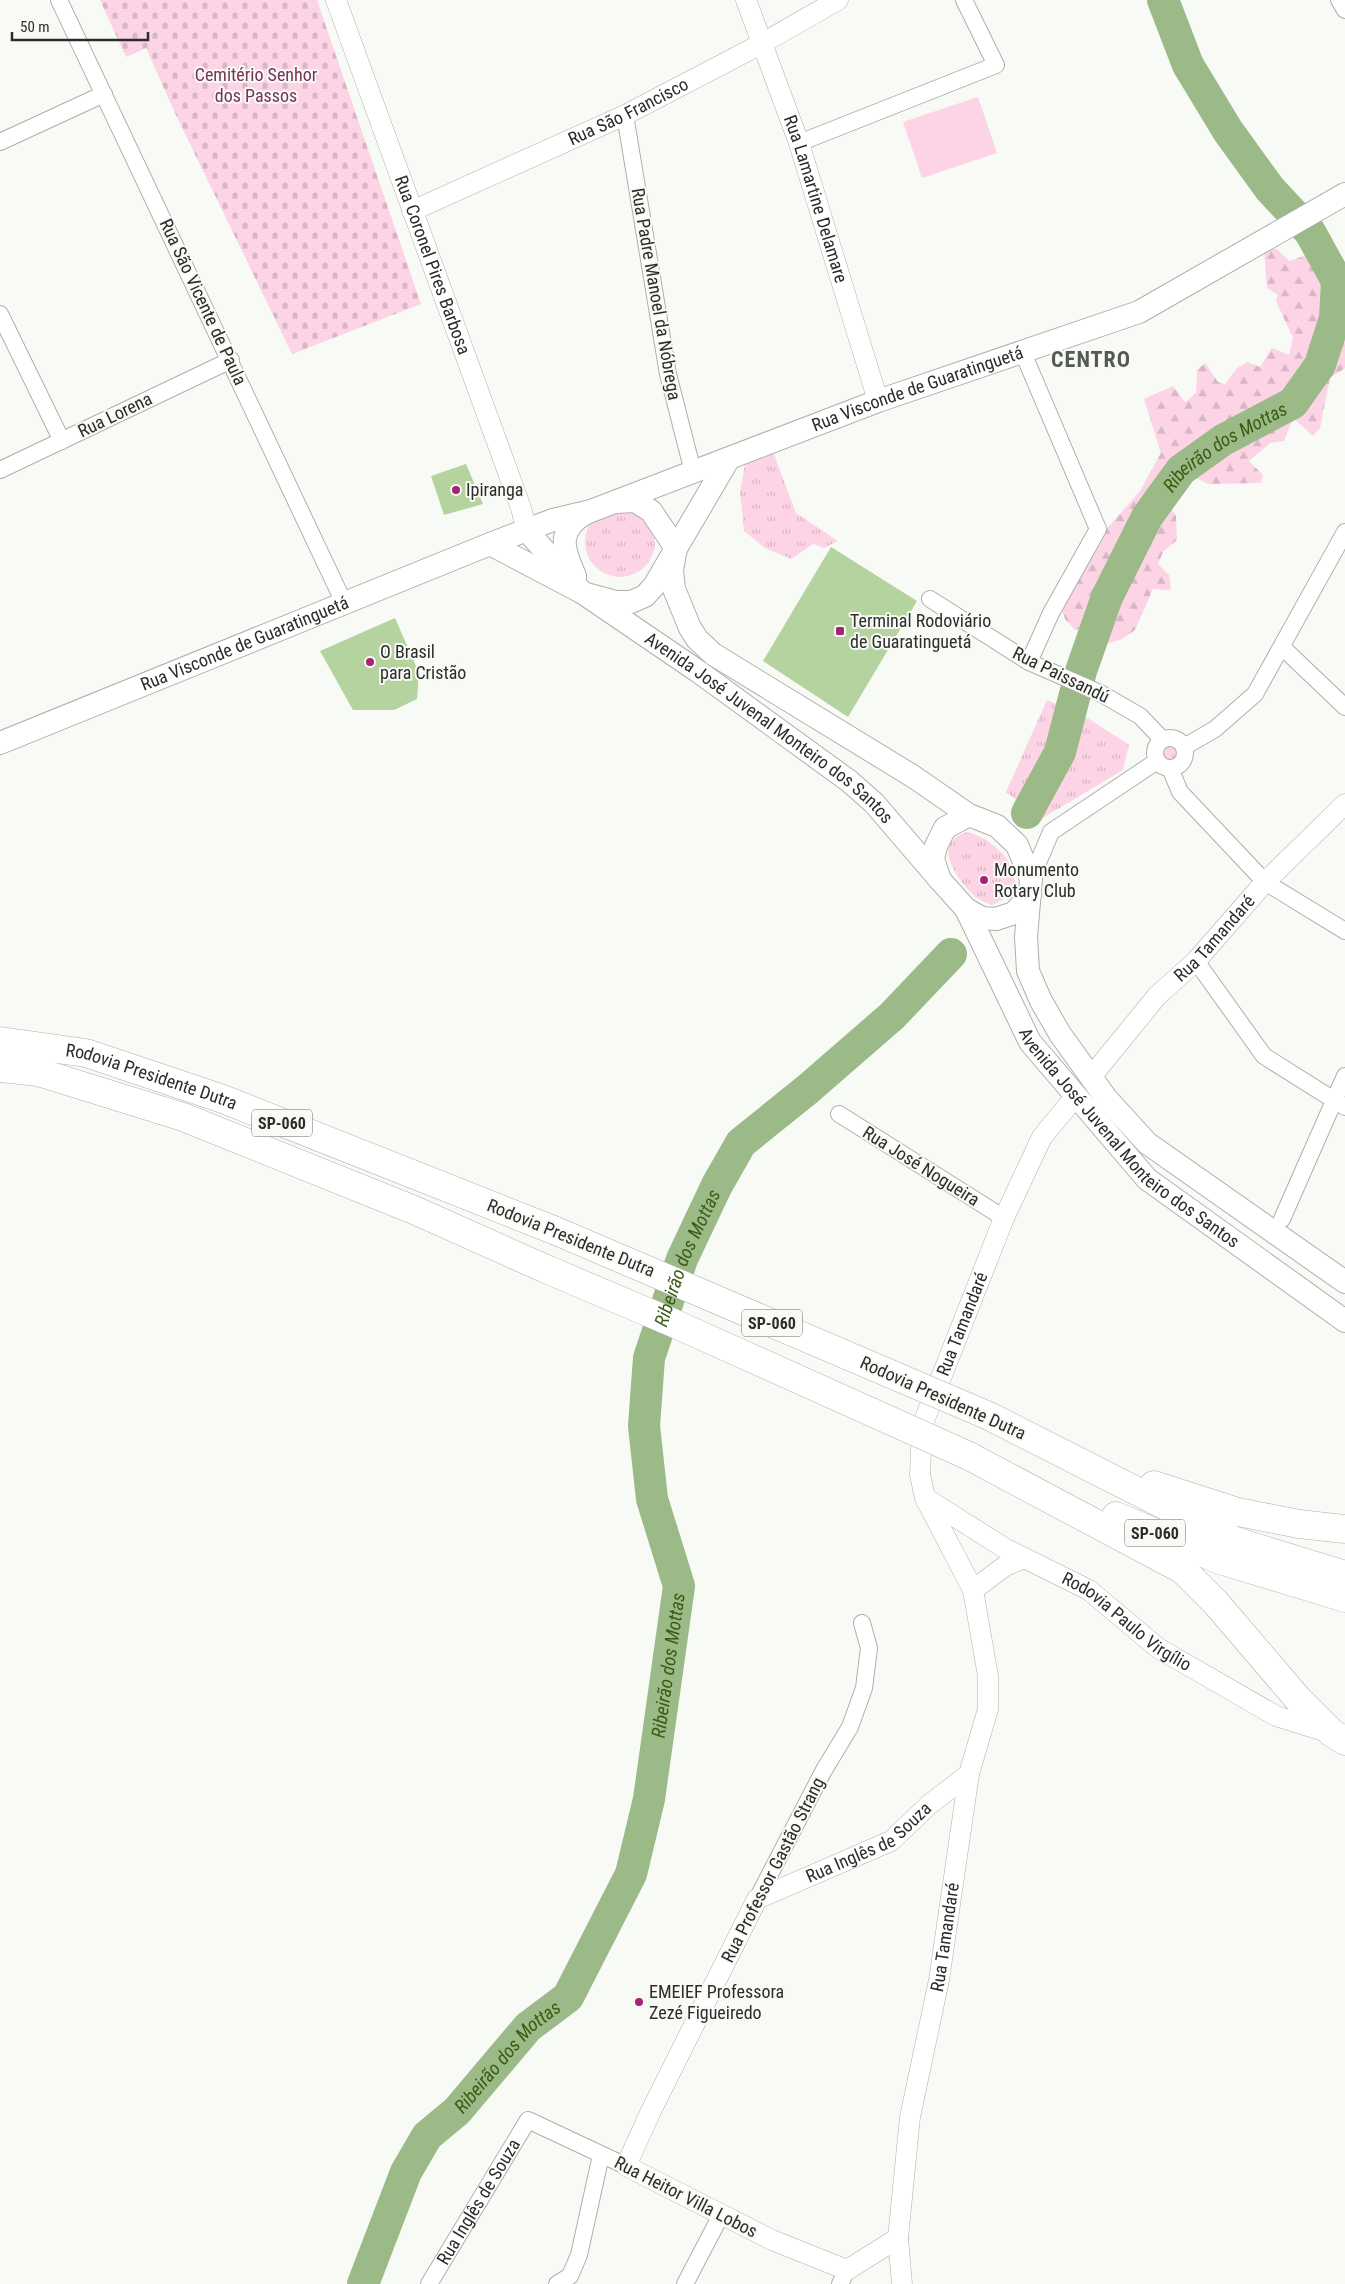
<svg xmlns="http://www.w3.org/2000/svg" width="1345" height="2284" viewBox="0 0 1345 2284" font-family="'Roboto Condensed',sans-serif">
<defs>
<pattern id="forest-firs" width="22" height="20" patternUnits="userSpaceOnUse" patternTransform="scale(1.25)"><rect width="22" height="20" fill="#fcd4e6"/><path d="M5 1l3.5 6h-7zM16 11l3.5 6h-7z" fill="#d8b6c5"/></pattern>
<pattern id="cemetery-stones" width="16" height="16" patternUnits="userSpaceOnUse" patternTransform="scale(1.25)"><rect width="16" height="16" fill="#fcd4e6"/><path d="M2 7V4a2 2 0 0 1 4 0v3zM10 15v-3a2 2 0 0 1 4 0v3z" fill="#d8b6c5"/></pattern>
<pattern id="park-tufts" width="24" height="20" patternUnits="userSpaceOnUse" patternTransform="scale(1.25)"><rect width="24" height="20" fill="#fcd4e6"/><path d="M3 7l-1-3M5 7V3M7 7l1-3M15 17l-1-3M17 17v-4M19 17l1-3" fill="none" stroke="#d8b6c5"/></pattern>
</defs>
<rect width="100%" height="100%" fill="#f7faf5"/>
<!-- green -->
<path fill="#fcd4e6" d="M978,97L997,153L922,178L903,122Z"/>
<!-- forest -->
<path fill="url(#forest-firs)" d="M1319,224L1329,252L1344,267L1345,271V368L1330,378L1320,428L1313,436L1293,418L1284,441L1270,443L1249,461L1263,475L1261,483L1208,484L1192,476L1169,506L1176,516L1177,540L1163,552L1158,564L1169,575L1171,590L1153,589L1135,630L1122,639L1103,645L1089,628L1075,630L1065,619L1061,607L1103,533L1140,491L1161,453L1144,399L1173,386L1185,402L1196,393L1197,370L1205,363L1218,382L1225,384L1237,368L1247,362L1260,367L1272,348L1289,355L1293,338L1276,301L1278,295L1267,288L1264,249H1277L1289,261L1304,256Z"/>
<!-- cemetery -->
<path fill="url(#cemetery-stones)" d="M100,0H317L421,304L292,354L175,113L146,48L126,57Z"/>
<!-- park -->
<g fill="url(#park-tufts)">
<path d="M772,449L796,513L838,541L824,548L813,544L791,559L765,548L744,531L740,492L745,464Z"/>
<circle cx="620" cy="542" r="35"/>
<path d="M1047,700L1089,719L1129,745L1123,770L1041,819L1006,792Z"/>
<circle cx="1170" cy="753" r="12"/>
<path d="M966,832C1000,838 1041,887 992,905C987,903 981,901 977,898C966,890 944,862 949,847C951,839 959,835 966,832Z"/>
</g>
<g fill="none" stroke-linecap="round" stroke-linejoin="round">
<!-- river -->
<g stroke="#9bba87" stroke-width="32">
<path id="s1" d="M1027,813L1060,752L1081,671L1107,597L1147,517L1181,470L1223,440L1293,403L1320,365L1335,318L1337,281L1310,232L1270,189L1228,131L1188,65L1163,0"/>
<path id="s2" d="M363,2284L406,2172L427,2136L457,2111L528,2027L568,1997L631,1874L649,1799L679,1586L652,1499L644,1426L649,1358L682,1259L717,1185L741,1143L808,1089L892,1016L951,954"/>
</g>
</g>
<!-- building -->
<g fill="#b4d39f">
<path d="M466,464L483,504L444,515L431,476Z"/>
<path d="M831,547L917,601L848,717L763,661Z"/>
<path d="M395,618L419,673L417,699L394,710H353L320,651Z"/>
</g>
<g fill="none" stroke-linecap="round" stroke-linejoin="round">
<defs>
<g id="minor">
<path d="M59,0L345,605"/>
<path d="M1339,0L1345,10"/>
<path d="M625,115L668,374L693,472"/>
<path d="M0,142L104,94"/>
<path d="M799,143L996,65L964,0"/>
<path d="M0,314L62,441"/>
<path d="M1023,353L1098,529L1051,613L1029,662"/>
<path d="M0,470L231,360"/>
<path d="M930,599L1029,662L1100,693L1140,716L1162,739"/>
<path d="M1282,647L1345,707"/>
<circle cx="1170" cy="753" r="15"/>
<path d="M1184,747L1215,729L1255,694L1345,532"/>
<path d="M1170,768L1180,792L1265,882L1345,931"/>
<path d="M1031,879L1051,832L1157,761"/>
<path d="M1196,961L1264,1056L1345,1107"/>
<path d="M839,1114L1004,1218"/>
<path d="M1282,1219L1345,1076"/>
<path d="M757,1899L824,1770L850,1727L864,1688L869,1648L862,1623"/>
<path id="s3" d="M429,2284L528,2120L626,2166"/>
<path d="M557,2284L570,2276L579,2255L601,2155"/>
<path d="M685,2284L721,2215"/>
<path d="M840,2284L847,2270"/>
</g>
<g id="tertiary">
<path id="s4" d="M336,0L521,508L527,531"/>
<path id="s5" d="M746,0L799,143L878,401"/>
<path id="s6" d="M412,211L625,115L761,44L838,0"/>
<path id="s7" d="M1091,1077L1157,996L1196,961L1265,882L1345,804"/>
<path id="s8" d="M927,1499L1006,1549L1089,1590L1158,1648L1276,1716L1330,1733"/>
<path d="M973,1590L1005,1566L1024,1558"/>
<path id="s9" d="M898,2238L847,2270L772,2240L626,2166L650,2113L757,1899L891,1841L930,1804L969,1774"/>
<path id="s10" d="M902,2284L898,2238L910,2117L939,1980L969,1774L988,1709V1676L973,1590L925,1498L920,1475L922,1426L1004,1218L1042,1137L1076,1096"/>
</g>
<g id="secondary">
<path d="M615,502L635,501L651,511L676,548"/>
<path d="M527,531L583,593L616,602H631L645,596L654,586L728,460"/>
<path id="s11" d="M490,544L583,593L699,672L849,781L874,803L940,880"/>
<path d="M676,548L672,570L674,589L690,628L697,639L713,654L914,777L969,815L997,826L1017,845L1031,879L1026,937L1028,971L1041,1001L1060,1034L1106,1098L1147,1143L1345,1282"/>
<path d="M575,576C563,549 556,530 586,513"/>
<path id="s12" d="M0,743L490,544L553,520L591,511L878,401L1139,312L1345,194"/>
<path d="M969,815L945,828L936,846L933,859L940,880L966,909L982,918L996,919L1014,913L1030,895"/>
<path id="s13" d="M966,909L1030,1042L1147,1179L1345,1321"/>
</g>
<g id="motorway">
<path id="s14" d="M0,1041L86,1053L223,1099L556,1231"/>
<path d="M0,1068L38,1072L183,1117L414,1210L546,1269"/>
<path d="M989,1416L1235,1541L1345,1575"/>
<path d="M969,1456L1183,1570L1216,1603L1298,1699L1332,1733L1345,1741"/>
<path d="M1154,1485L1238,1512L1299,1524L1345,1529"/>
<path d="M1116,1516L1220,1560L1345,1598"/>
</g>
</defs>
<!-- minor casing -->
<use href="#minor" stroke="#adb0ac" stroke-width="18"/>
<!-- tertiary casing -->
<use href="#tertiary" stroke="#adb0ac" stroke-width="21"/>
<!-- secondary casing -->
<use href="#secondary" stroke="#adb0ac" stroke-width="24"/>
<!-- motorway casing -->
<use href="#motorway" stroke="#adb0ac" stroke-width="29"/>
<!-- minor -->
<use href="#minor" stroke="#fff" stroke-width="16"/>
<!-- tertiary -->
<use href="#tertiary" stroke="#fff" stroke-width="20"/>
<!-- secondary -->
<use href="#secondary" stroke="#fff" stroke-width="22"/>
<!-- motorway -->
<use href="#motorway" stroke="#fff" stroke-width="28"/>
<defs>
<g id="motorway-bridge">
<path d="M556,1231L989,1416"/>
<path d="M546,1269L671,1322L969,1456"/>
</g>
</defs>
<!-- motorway-bridge casing -->
<use href="#motorway-bridge" stroke="#adb0ac" stroke-width="29" stroke-linecap="butt"/>
<!-- motorway-bridge -->
<use href="#motorway-bridge" stroke="#fff" stroke-width="28"/>
</g>
<!-- markers -->
<g fill="#a62471" stroke="#f7faf5" stroke-width="2">
<circle cx="456" cy="490" r="5"/>
<rect x="835" y="626" width="10" height="10" rx="2.5"/>
<circle cx="370" cy="662" r="5"/>
<circle cx="984" cy="880" r="5"/>
<circle cx="639" cy="2002" r="5"/>
</g>
<g text-anchor="middle" stroke-width="4" stroke-linejoin="round" paint-order="stroke">
<!-- shield labels -->
<g fill="#f7faf5" stroke="#696a68" stroke-width="1">
<rect x="252" y="1109.5" width="60" height="27" rx="4"/>
<rect x="742" y="1309.5" width="60" height="27" rx="4"/>
<rect x="1125" y="1519.5" width="60" height="27" rx="4"/>
</g>
<g font-size="16" font-weight="bold" fill="#2c2d2b">
<text x="282" y="1129">SP-060</text>
<text x="772" y="1329">SP-060</text>
<text x="1155" y="1539">SP-060</text>
</g>
<!-- park labels -->
<g font-size="18" fill="#783157" stroke="#f7faf5">
<text x="256" y="81">Cemitério Senhor<tspan x="256" dy="21">dos Passos</tspan></text>
</g>
<!-- street labels -->
<g font-size="18" fill="#2c2d2b" stroke="#f7faf5">
<text dy="6" stroke="none"><textPath href="#s6" startOffset="238">Rua São Francisco</textPath></text>
<text dy="6" stroke="none"><textPath href="#s5" startOffset="211">Rua Lamartine Delamare</textPath></text>
<text dy="6" stroke="none"><textPath href="#s4" startOffset="282">Rua Coronel Pires Barbosa</textPath></text>
<text transform="translate(656 294) rotate(80)" y="6">Rua Padre Manoel da Nóbrega</text>
<text transform="translate(203 302) rotate(65)" y="6">Rua São Vicente de Paula</text>
<text dy="6" stroke="none"><textPath href="#s12" startOffset="984">Rua Visconde de Guaratinguetá</textPath></text>
<text transform="translate(115 415) rotate(-26)" y="6">Rua Lorena</text>
<text dy="6" stroke="none"><textPath href="#s12" startOffset="264">Rua Visconde de Guaratinguetá</textPath></text>
<text transform="translate(1061 675) rotate(26)" y="6">Rua Paissandú</text>
<text dy="6" stroke="none"><textPath href="#s11" startOffset="335">Avenida José Juvenal Monteiro dos Santos</textPath></text>
<text dy="6" stroke="none"><textPath href="#s7" startOffset="186">Rua Tamandaré</textPath></text>
<text dy="6" stroke="none"><textPath href="#s14" startOffset="156">Rodovia Presidente Dutra</textPath></text>
<text dy="6" stroke="none"><textPath href="#s13" startOffset="286">Avenida José Juvenal Monteiro dos Santos</textPath></text>
<text transform="translate(921 1166) rotate(32)" y="6">Rua José Nogueira</text>
<text transform="translate(571 1238) rotate(22)" y="6">Rodovia Presidente Dutra</text>
<text dy="6" stroke="none"><textPath href="#s10" startOffset="990">Rua Tamandaré</textPath></text>
<text transform="translate(943 1398) rotate(24)" y="6">Rodovia Presidente Dutra</text>
<text dy="6" stroke="none"><textPath href="#s8" startOffset="235">Rodovia Paulo Virgílio</textPath></text>
<text dy="6" stroke="none"><textPath href="#s9" startOffset="728">Rua Inglês de Souza</textPath></text>
<text transform="translate(773 1870) rotate(-63)" y="6">Rua Professor Gastão Strang</text>
<text dy="6" stroke="none"><textPath href="#s10" startOffset="351">Rua Tamandaré</textPath></text>
<text transform="translate(686 2197) rotate(27)" y="6">Rua Heitor Villa Lobos</text>
<text dy="6" stroke="none"><textPath href="#s3" startOffset="96">Rua Inglês de Souza</textPath></text>
</g>
<!-- poi labels -->
<g font-size="18" fill="#2c2d2b" stroke="#f7faf5" text-anchor="start">
<text x="466" y="496">Ipiranga</text>
<text x="850" y="627">Terminal Rodoviário<tspan x="850" dy="21">de Guaratinguetá</tspan></text>
<text x="380" y="658">O Brasil<tspan x="380" dy="21">para Cristão</tspan></text>
<text x="994" y="876">Monumento<tspan x="994" dy="21">Rotary Club</tspan></text>
<text x="649" y="1998">EMEIEF Professora<tspan x="649" dy="21">Zezé Figueiredo</tspan></text>
</g>
<!-- water labels -->
<g font-size="19" font-style="italic" fill="#375c13" stroke="#f7faf5">
<text dy="7" stroke="none"><textPath href="#s1" startOffset="428">Ribeirão dos Mottas</textPath></text>
<text dy="7" stroke="none"><textPath href="#s2" startOffset="1131">Ribeirão dos Mottas</textPath></text>
<text dy="7" stroke="none"><textPath href="#s2" startOffset="711">Ribeirão dos Mottas</textPath></text>
<text dy="7" stroke="none"><textPath href="#s2" startOffset="275">Ribeirão dos Mottas</textPath></text>
</g>
<!-- district labels -->
<g font-size="22" font-weight="bold" letter-spacing="1" fill="#555853" stroke="#f7faf5">
<text x="1091" y="367">CENTRO</text>
</g>
</g>
<!-- scale -->
<path d="M12 32v8h136v-8" fill="none" stroke="#2c2d2b" stroke-width="2.5"/>
<text x="20" y="32" font-size="15" fill="#2c2d2b" stroke="#f7faf5" stroke-width="4" paint-order="stroke">50 m</text>
</svg>
